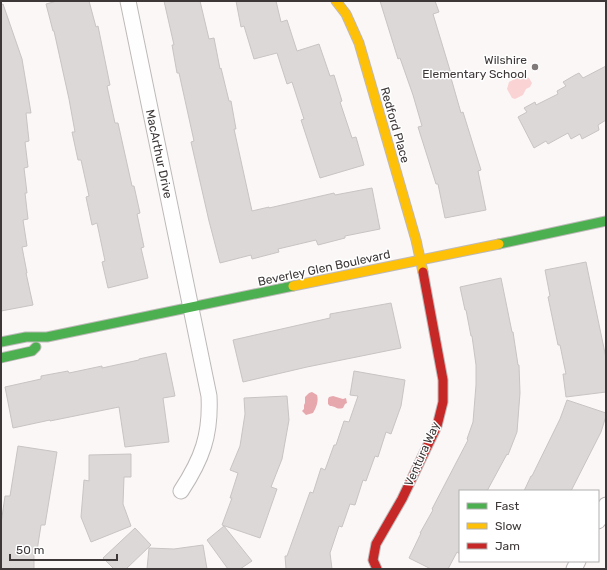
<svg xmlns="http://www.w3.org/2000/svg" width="607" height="570" viewBox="0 0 607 570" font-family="Rubik,sans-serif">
<rect width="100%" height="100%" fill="#fcf7f7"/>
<!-- green -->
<path fill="#fad3d4" d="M522,75L529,78L532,83L530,87L526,89L523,95L515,99L512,98L507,89L509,82Z"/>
<!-- water -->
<g fill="#e6a8ac">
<path d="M312,392L317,395C319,401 316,408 313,413L306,415L302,411L304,409V405L305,403V397L309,393Z"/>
<path d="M333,396L343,399L346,398L347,403L345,404L343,408C336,410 336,406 330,406L328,404V399L329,397Z"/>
</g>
<!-- building -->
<g fill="#dcd8d8" stroke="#c9c4c4">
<path d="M57,1H89L96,27L98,26L110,85L107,86L115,123H118L132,186H134L140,213L137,214L144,247L141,248L148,278L108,288L102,262L105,261L97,223L92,225L86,197L89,196L81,160H78L72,132H75L69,99L54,31H53L46,4Z"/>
<path d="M164,1H200L209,39L214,38L220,69L221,68L229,101H231L236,129H234L252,211L269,207V208L334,193L335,195L372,188L380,229L345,236V238L318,245L316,240L278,249L279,252L252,259L251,255L220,263L209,221L191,142L194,141L179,73H177L172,45H174Z"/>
<path d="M236,1H276L281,22L287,20L297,51L319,44L330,76L334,75L342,101L340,102L352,138L356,137L364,165L320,178L301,120L304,119L292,82L287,84L277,53L254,59L244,26L241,27Z"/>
<path d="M380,1H435L439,12L433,14L452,77L451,78L461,113L463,112L481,170L478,171L486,210L445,218L438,184H436L418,127L422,126L413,95L400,58L398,59Z"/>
<path d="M3,4L22,59L31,113H26L29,141L25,142L28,167L24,168L27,193H25L28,219L23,220L27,246L22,247L27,273H26L33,305L1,311V5Z"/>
<path d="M606,66V120L598,125L599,130L582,139L580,134L571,139L568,133L548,144L546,141L534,148L518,117L527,112L524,108L535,102L536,105L558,94L557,91L566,86L563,82L575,75L579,73L583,78Z"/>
<path d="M586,262L606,358V392L566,397L563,374H566L560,345H558L548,297L550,296L545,270Z"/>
<path d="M501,278L512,332H513L518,365H519L520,393L517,432L508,455L507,454L487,491H460V554L457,552L448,569H431L409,558L421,533H420L433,510L432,509L468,440L467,439L473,422L476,385V365L472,336H471L466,310H465L460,287Z"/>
<path d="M391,303L401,348L307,367L243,382L233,340L330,318V314Z"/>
<path d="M166,353L175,396L163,398L169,442L125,447L119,407L50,421V420L13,428L5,387L41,379V376L68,371L69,373L102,366V368L139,360V359Z"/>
<path d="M354,371L405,380L401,406L391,434L386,432L378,457L375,456L366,481L363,480L355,505L350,504L342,527L339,526L330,553L332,569H286L285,556H287L310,492L313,493L321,468L325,470L334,445H336L344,421L349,422L358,396L350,395Z"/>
<path d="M287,396L289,420L282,459L271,487L277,489L260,538L222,525L232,498H230L238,473L230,470L240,446L245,414L244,398Z"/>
<path d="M567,400L606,413V416L601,432L571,491H524L531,476H532L560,419Z"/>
<path d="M18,446L57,452L45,525H41L37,551H34V569H1V524L5,496H10Z"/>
<path d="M131,454V477H124L123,504L131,526L91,542L81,517L84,480L89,481V455Z"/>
<path d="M224,526L252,561L240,569H228L207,540Z"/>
<path d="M135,528L151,545L126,569H114L103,558Z"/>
<path d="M203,545L207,569H147L149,548L174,549Z"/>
</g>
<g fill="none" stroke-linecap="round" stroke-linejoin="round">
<defs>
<g id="street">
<path d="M128,1L209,396C211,435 202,459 181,491"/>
<path d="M598,521L606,505"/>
<path d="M574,569L578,561"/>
</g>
<g id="fast">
<path d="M499,244L606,221"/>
<path d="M1,342L26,337H47L293,286"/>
<path d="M1,358L32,351L36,347"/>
</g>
<g id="slow">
<path d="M336,1L346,14L359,43L416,240L423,272"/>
<path d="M293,286L499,244"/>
</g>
<path id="jam" d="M377,569L373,560L376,544L402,499L437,426L443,402V380L423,272"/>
</defs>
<!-- street casing -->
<use href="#street" stroke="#beb9b9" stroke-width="17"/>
<!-- fast casing -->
<use href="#fast" stroke="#beb9b9" stroke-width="11"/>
<!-- slow casing -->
<use href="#slow" stroke="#beb9b9" stroke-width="11"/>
<!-- jam casing -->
<use href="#jam" stroke="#beb9b9" stroke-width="11"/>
<!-- street -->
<use href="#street" stroke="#fffefe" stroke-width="15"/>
<!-- fast -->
<use href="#fast" stroke="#4caf50" stroke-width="9"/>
<!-- slow -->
<use href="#slow" stroke="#ffc107" stroke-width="9"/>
<!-- jam -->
<use href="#jam" stroke="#c62828" stroke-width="9"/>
</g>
<!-- markers -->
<circle fill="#807a7a" stroke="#fff" stroke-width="1.5" cx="535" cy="67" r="4"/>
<g text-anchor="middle" stroke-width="3" stroke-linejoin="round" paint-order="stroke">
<!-- poi labels -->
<g font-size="12" fill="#3d3737" stroke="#fff" text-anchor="end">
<text x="527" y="64">Wilshire<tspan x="527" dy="14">Elementary School</tspan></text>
</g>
<!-- street labels -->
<g font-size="12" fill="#3d3737" stroke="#fff">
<text transform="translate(395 125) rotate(74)" y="4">Redford Place</text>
<text transform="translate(159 154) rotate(78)" y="4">MacArthur Drive</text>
<text transform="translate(324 268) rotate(-12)" y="4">Beverley Glen Boulevard</text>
<text transform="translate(422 454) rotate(-66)" y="4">Ventura Way</text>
</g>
</g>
<!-- border -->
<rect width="607" height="570" fill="none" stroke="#3d3737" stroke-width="4"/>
<!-- legend -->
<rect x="459" y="490" width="140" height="72" fill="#ffffff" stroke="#b1afaf"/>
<rect x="467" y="503" width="20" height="6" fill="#4caf50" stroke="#b1afaf"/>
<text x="495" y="510" font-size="12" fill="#3d3737">Fast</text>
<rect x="467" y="523" width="20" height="6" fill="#ffc107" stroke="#b1afaf"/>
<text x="495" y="530" font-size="12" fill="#3d3737">Slow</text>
<rect x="467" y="543" width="20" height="6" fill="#c62828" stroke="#b1afaf"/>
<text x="495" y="550" font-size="12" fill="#3d3737">Jam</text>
<!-- scale -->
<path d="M10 554v6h107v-6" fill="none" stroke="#3d3737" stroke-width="2"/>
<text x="16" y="554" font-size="12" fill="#3d3737" stroke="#ffffff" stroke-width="3" paint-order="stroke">50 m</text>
</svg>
